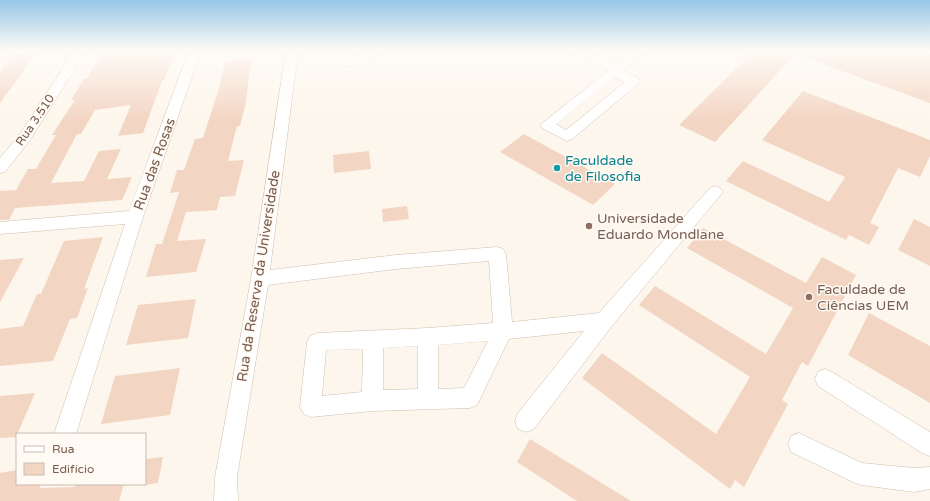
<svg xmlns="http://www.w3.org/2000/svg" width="930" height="501" viewBox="0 0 930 501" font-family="'Varela Round',sans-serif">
<rect width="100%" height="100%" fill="#fdf6ec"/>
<!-- building -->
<g fill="#f3d5c3">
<path d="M139,51H176L164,80L162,81L143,133L118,136L131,105L95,110L81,134H77L51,183L84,181L99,151L121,149L107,179L132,177L122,200L15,208L9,220H0V191L16,190L28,169H36L56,135H52L75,100H71L84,79H87L101,53Z"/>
<path d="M754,51H930V103L795,54L715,142L679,125Z"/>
<path d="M37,52L0,103V72L13,54Z"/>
<path d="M251,59L246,102L240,126H237L228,161L244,160L235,196L220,197L217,210L186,212L177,241L206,239L196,272L146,277L156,244H162L179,192L170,193L177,170H184L195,139L203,138L220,85L225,62Z"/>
<path d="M803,91L930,140V156L920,177L898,168L870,223L879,227L869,245L849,235L846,240L726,181L743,161L829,202L845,177L762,140Z"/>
<path d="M524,134L615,184L593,205L500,152Z"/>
<path d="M369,151L371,169L334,173L333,155Z"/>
<path d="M407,206L409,219L383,222L382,209Z"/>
<path d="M914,219L930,227V266L898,250Z"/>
<path d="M703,228L806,283L822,257L856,275L808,366L802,362L782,400L788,404L744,487L735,480L730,489L582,378L602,353L716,434L750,377L639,305L655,286L766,354L793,308L687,248Z"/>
<path d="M103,237L84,289L88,288L77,318L70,319L53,361L0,366V329L23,326L37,294H41L64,241Z"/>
<path d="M24,258L0,302V260Z"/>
<path d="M196,299L188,338L126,345L138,305Z"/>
<path d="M869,313L930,346V403L848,355Z"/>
<path d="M180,368L170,415L101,424L115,376Z"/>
<path d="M35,393L16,437L0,438V396Z"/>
<path d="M530,439L631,501H577L517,462Z"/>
<path d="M163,457L158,483L145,485V459Z"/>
<path d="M17,470V484H41L40,488L75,487L76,484H124L119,501H0V473Z"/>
</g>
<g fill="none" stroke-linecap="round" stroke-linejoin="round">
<defs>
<g id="minor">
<path d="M74,51H86L30,140L5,172L0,173V158L20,134Z"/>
<path d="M189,51H201L143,217L76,434H54L125,224L0,234V222L129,211Z"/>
<path d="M286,51H298L270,270L396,255L497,247L503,249L506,254L512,322L599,313L710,188L715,186L720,188L723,192L611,327L534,429L526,432L518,429L515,421L518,413L584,331L509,339L477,405L470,408L372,411L311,417L304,414L300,407L307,342L310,336L317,333L428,328L493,323L489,261L396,269L268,285L237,477L238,501H214L215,477L251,279ZM488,341L464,388L438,389V345ZM418,346V389L383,390V348ZM363,349L362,392L322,396L326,350Z"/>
<path d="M369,51H384L382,53L354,66H346L344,63L346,60Z"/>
<path d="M571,51H586L617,64L631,51H644L623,71L638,78L640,81L638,84L572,139L567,141L542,128L540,125L609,70L573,53ZM615,77L625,82L566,130L556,124Z"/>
<path d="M825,369L832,372L930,432V456L922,453L818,386L815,379L818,372Z"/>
<path d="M799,433L862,463L914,468L930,467V489L914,492L861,485L853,482L791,452L788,444L791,436Z"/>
</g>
</defs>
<!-- minor casing -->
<use href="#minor" stroke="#d1beb0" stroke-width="1"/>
<!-- path -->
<path stroke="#d9b8a5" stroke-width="2" stroke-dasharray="1 2.5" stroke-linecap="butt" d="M914,51L930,56"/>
<!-- minor -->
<use href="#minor" fill="#fff" fill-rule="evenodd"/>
</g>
<!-- sky -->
<linearGradient id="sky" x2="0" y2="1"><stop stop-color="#97c7e8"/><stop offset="0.42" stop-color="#fefbf6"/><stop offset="1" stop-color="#fefbf6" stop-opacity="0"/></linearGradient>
<rect width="930" height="121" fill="url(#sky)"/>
<!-- markers -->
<circle fill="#0f9aa8" stroke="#fffaf3" stroke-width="1.5" cx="557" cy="168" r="4"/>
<g fill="#8d6e63" stroke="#fffaf3" stroke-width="1.5">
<circle cx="589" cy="226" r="4"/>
<circle cx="809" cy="297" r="4"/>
</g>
<g text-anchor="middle" stroke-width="3" stroke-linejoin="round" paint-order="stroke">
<!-- far-street labels -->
<g font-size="12" fill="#7a5c4d" stroke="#fffaf3">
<text transform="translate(35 120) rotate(-56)" y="4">Rua 3.510</text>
</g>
<!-- culture labels -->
<g font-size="14" fill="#0d838f" stroke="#fffaf3" text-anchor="start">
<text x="565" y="165">Faculdade<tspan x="565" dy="16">de Filosofia</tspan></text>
</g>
<!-- street labels -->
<g font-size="14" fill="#7a5c4d" stroke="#fffaf3">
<text transform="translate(154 164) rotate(-70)" y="5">Rua das Rosas</text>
<text transform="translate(258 276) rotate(-81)" y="5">Rua da Reserva da Universidade</text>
</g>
<!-- education labels -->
<g font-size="14" fill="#785e54" stroke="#fffaf3" text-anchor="start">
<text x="597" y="223">Universidade<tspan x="597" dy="16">Eduardo Mondlane</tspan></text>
<text x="817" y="294">Faculdade de<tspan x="817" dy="16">Ciências UEM</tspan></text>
</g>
</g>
<!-- legend -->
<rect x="16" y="433" width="130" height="52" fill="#fffaf3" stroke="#cabbb1"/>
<rect x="24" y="446" width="20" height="6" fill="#ffffff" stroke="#cabbb1"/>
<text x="52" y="453" font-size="12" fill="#7a5c4d">Rua</text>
<rect x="24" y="463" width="20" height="12" fill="#f3d5c3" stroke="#cabbb1"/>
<text x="52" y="473" font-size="12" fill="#7a5c4d">Edifício</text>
</svg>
